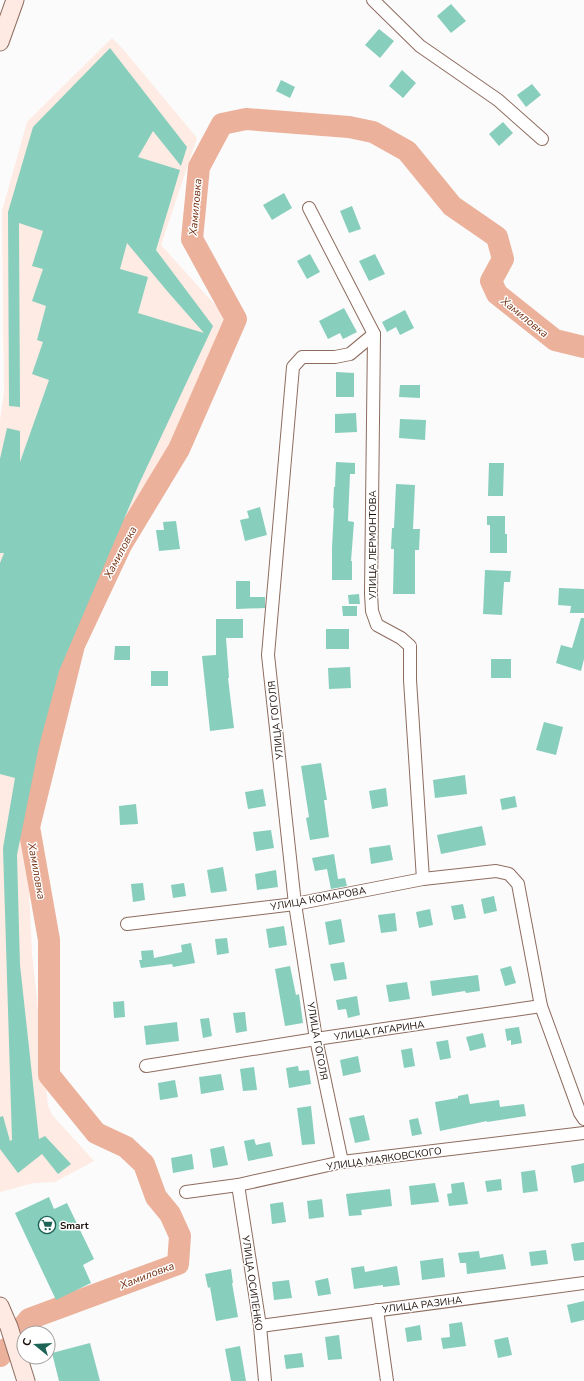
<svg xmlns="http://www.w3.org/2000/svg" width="584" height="1381" viewBox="0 0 584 1381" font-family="'Nunito Sans',sans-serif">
<rect width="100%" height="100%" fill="#fbfbfb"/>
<!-- built -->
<path fill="#feebe3" d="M112,38L122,48L197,138L161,245L226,317L153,481L135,510L64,665L37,776L26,828L32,953L48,1106L53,1116L94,1161L55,1182L33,1183L0,1192V420L4,393L2,211L27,122Z"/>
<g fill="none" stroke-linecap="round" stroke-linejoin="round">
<!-- river -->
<g stroke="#ebb19b" stroke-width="22">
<path d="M21,1329L29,1319L178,1264L180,1236L170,1214L156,1197L144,1164L126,1147L96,1133L49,1075V940L29,827L74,645L121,545L179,449L236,319L192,239L199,167L222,124L246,119L349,127L373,132L407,151L452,206L497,237L503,259L491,281L497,294L555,340L584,347"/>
<path d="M0,1356L6,1349"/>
</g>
</g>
<!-- building -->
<g fill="#87cebc" fill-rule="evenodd">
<path d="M451,4L466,21L451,33L437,16Z"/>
<path d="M379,29L394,41L380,58L365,45Z"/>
<path d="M110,48L187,147L181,166L153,131L138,157L180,170L156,250L213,326L139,484L59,671L39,746L17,855L20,965L39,1139L45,1136L71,1164L58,1174L42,1154L18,1173L0,1149V1117L3,1116L10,1141L12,1140L3,848L15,778L0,774V563L4,553H0V459L7,428L20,431V462L49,380L32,374L43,342L37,340L46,306L32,301L43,269L32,266L43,231L19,223L20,407L9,406L8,212L33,127ZM127,243L168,292L204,333L138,313L148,277L120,269Z"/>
<path d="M402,70L416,83L403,98L389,86Z"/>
<path d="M281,80L295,87L290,98L276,91Z"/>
<path d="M532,84L541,95L526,107L517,95Z"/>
<path d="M503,122L513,133L499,146L489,134Z"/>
<path d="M284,193L292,208L272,220L263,205Z"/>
<path d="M352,206L361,229L349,233L340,211Z"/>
<path d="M310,254L320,272L307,279L297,261Z"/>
<path d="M375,254L385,274L369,281L359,261Z"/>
<path d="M344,308L357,332L343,339L340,333L328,339L319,321Z"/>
<path d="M405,310L414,328L400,335L396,327L387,332L382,322Z"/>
<path d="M336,372L354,373V397H336Z"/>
<path d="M400,385H420V398L399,397Z"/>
<path d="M356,413L357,432L335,433V414Z"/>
<path d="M400,419L426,420L425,440L399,438Z"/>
<path d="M336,462L355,463V474H350L348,521L354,522L351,561H352V580H332V548L334,508H333L334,487H335Z"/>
<path d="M489,463H504L503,496H488Z"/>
<path d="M396,484L415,485L413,529H420L419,550H415V594H393L394,549H391L392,528H394Z"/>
<path d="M260,507L267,535L245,541L240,520L249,518L247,511Z"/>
<path d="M487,516H505V534H507V553H490V525H487Z"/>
<path d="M176,521L180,549L159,551L156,530H164L163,522Z"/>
<path d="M485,570L511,571L510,582H504L502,615L483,614Z"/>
<path d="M236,581H250V597H265V608L236,609Z"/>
<path d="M559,588L584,589V613H570L571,606L558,605Z"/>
<path d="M359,594L360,604H349L348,595Z"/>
<path d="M342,606H357V616H343Z"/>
<path d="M581,618H584V659L581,671L556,663L561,645L572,648Z"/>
<path d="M216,619H243V638H226L229,678H228L234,728L210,731L202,656L216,655Z"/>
<rect x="326" y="629" width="23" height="20"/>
<path d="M115,646H130V660H114Z"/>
<rect x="491" y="659" width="20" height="19"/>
<path d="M350,667L351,688L329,689L328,668Z"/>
<rect x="151" y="671" width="17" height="15"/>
<path d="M544,722L563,727L556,755L536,750Z"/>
<path d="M321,763L327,800H324L329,837L310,840L306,818L309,817L301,766Z"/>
<path d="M465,775L467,794L435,798L433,780Z"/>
<path d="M386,788L388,806L372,809L369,791Z"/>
<path d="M263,789L266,806L248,809L245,792Z"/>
<path d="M515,796L517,807L502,810L500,799Z"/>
<path d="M136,804L138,824L120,825L119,806Z"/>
<path d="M482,826L486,845L441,854L437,835Z"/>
<path d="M271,830L274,848L256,851L253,832Z"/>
<path d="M390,845L393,860L371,864L369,848Z"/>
<path d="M334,854L338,879L345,878L347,886L331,889L327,869L315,871L312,858Z"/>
<path d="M223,867L227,891L211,893L207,870Z"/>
<path d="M276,870L278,887L257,890L255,874Z"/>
<path d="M143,883L145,900L133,902L131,884Z"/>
<path d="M184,883L186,896L173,898L171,885Z"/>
<path d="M494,896L497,911L484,914L481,899Z"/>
<path d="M463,904L466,918L454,920L451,906Z"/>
<path d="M430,909L433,925L419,928L416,912Z"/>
<path d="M395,913L397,931L381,933L378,915Z"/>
<path d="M341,919L345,942L329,945L325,922Z"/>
<path d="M284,926L287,945L269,948L266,929Z"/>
<path d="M227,938L229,953L217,955L215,939Z"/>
<path d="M191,943L195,963L173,967L172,964L141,968L139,960H142L141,951L153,950L154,958L182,952L181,945Z"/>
<path d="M344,962L347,979L334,981L330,964Z"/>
<path d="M290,966L296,995L299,994L303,1023L285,1026L275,969Z"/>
<path d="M511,966L516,983L505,986L500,969Z"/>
<path d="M478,975L480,991L466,993L465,991L432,996L430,981Z"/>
<path d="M407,982L410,999L389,1002L386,985Z"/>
<path d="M357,996L360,1015L348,1018L346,1009L338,1010L336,1000Z"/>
<path d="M124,1001L125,1017L114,1018L113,1002Z"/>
<path d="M245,1012L247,1031L236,1033L233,1013Z"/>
<path d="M209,1018L212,1036L203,1038L200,1019Z"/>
<path d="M177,1022L179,1041L146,1045L144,1026Z"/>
<path d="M519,1027L522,1043L511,1045V1040L507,1041L505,1029Z"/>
<path d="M483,1033L486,1047L470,1051L466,1037Z"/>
<path d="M448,1040L451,1058L440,1060L436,1042Z"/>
<path d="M412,1048L415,1066L404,1068L401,1050Z"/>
<path d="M358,1056L361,1072L343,1076L340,1060Z"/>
<path d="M298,1066L299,1071L309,1070L311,1084L289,1088L286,1068Z"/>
<path d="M254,1067L257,1090L243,1091L240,1069Z"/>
<path d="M221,1074L224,1090L201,1094L199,1077Z"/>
<path d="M175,1080L178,1097L160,1100L158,1083Z"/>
<path d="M468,1094L470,1104L499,1100L500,1107L524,1104L526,1116L487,1122V1121L440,1131L435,1102L458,1098V1096Z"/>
<path d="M311,1106L315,1144L302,1145L297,1108Z"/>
<path d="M364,1115L370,1140L355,1143L349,1118Z"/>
<path d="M418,1118L422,1134L412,1136L409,1120Z"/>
<path d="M254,1139L256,1145L270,1142L273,1156L248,1161L244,1141Z"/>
<path d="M224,1146L228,1165L213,1168L210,1149Z"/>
<path d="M192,1154L194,1169L173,1173L171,1158Z"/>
<path d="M584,1163V1181L574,1183L571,1166Z"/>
<path d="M535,1170L538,1191L523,1193L521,1172Z"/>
<path d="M501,1179L502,1190L487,1192L485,1181Z"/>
<path d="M464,1182L468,1204L449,1206L447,1194L452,1193L451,1184Z"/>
<path d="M435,1183L439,1202L411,1205L409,1186Z"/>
<path d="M390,1189L392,1206L361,1210L362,1215L349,1216L346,1194Z"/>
<path d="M49,1197L54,1209L67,1203L94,1259L83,1265L91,1283L56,1300L15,1213Z"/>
<path d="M322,1199L324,1217L309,1219L307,1201Z"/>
<path d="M283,1202L286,1222L272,1224L270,1204Z"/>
<path d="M584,1242V1260L574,1261L571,1244Z"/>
<path d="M546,1250L548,1264L531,1266L529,1252Z"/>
<path d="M479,1251L480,1258L503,1254L506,1269L467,1274L466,1263H460L458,1253Z"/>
<path d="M443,1258L445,1277L422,1280L420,1261Z"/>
<path d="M364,1266L365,1272L397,1266L400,1285L383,1287V1285L354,1289L351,1268Z"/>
<path d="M231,1269L233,1283H232L238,1317L216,1321L210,1287L208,1288L205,1274Z"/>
<path d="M328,1278L331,1294L318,1296L315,1281Z"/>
<path d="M289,1280L292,1298L274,1300L272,1282Z"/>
<path d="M584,1301V1320L571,1323L567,1305Z"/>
<path d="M462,1322L466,1346L443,1349L441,1338L450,1337L449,1324Z"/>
<path d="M420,1325L422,1340L407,1342L405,1328Z"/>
<path d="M339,1335L342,1359L328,1360L325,1337Z"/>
<path d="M508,1337L512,1355L498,1358L494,1340Z"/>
<path d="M90,1343L100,1381H59L52,1353Z"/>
<path d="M240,1346L246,1381H231L225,1349Z"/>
<path d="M302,1353L304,1367L286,1369L284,1355Z"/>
</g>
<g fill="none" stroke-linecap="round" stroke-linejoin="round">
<defs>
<g id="minor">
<path d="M373,0L420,46L498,100L542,139"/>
<path d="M309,208L374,334L371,594L372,611L377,625L401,638L410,646V680L423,879"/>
<path d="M127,924L295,904L423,879L496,871L509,874L518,884L541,1006L580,1113L584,1119"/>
<path d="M146,1066L316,1039L541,1006"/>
<path d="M342,1162L316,1039L295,904L268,655L293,367L302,357H335L350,354L374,334"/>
<path d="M238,1185L260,1326L265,1381"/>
<path d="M186,1192L238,1185L342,1162L584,1133"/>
<path d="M377,1310L387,1381"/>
<path d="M260,1326L584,1283"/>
</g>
<g id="secondary">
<path d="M0,42L15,0"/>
<path d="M0,1306L9,1327L26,1381"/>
</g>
</defs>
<!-- minor casing -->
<use href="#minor" stroke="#8e6c5e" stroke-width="14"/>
<!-- secondary casing -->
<use href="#secondary" stroke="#8e6c5e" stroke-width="19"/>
<!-- minor -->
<use href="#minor" stroke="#fff" stroke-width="12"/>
<!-- secondary -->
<use href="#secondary" stroke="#feeae3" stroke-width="17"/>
</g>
<!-- icons -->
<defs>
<symbol id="supermarket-ring" viewBox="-11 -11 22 22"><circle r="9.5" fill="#fff" stroke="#1c6255" stroke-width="1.5"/><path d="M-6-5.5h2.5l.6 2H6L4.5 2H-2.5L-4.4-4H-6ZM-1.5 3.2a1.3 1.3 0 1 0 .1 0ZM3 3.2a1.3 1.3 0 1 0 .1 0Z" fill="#1c6255"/></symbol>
</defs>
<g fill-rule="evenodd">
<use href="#supermarket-ring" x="37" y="1215" width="20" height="20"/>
</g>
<g text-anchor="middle" stroke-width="3" stroke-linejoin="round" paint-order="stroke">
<!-- street labels -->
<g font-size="10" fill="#1c0f0a" stroke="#fff">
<text transform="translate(372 545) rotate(-90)" y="4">УЛИЦА ЛЕРМОНТОВА</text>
<text transform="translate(275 720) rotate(-96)" y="4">УЛИЦА ГОГОЛЯ</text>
<text transform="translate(318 898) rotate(-10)" y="4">УЛИЦА КОМАРОВА</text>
<text transform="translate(379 1030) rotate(-8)" y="4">УЛИЦА ГАГАРИНА</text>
<text transform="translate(318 1041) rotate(80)" y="4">УЛИЦА ГОГОЛЯ</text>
<text transform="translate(384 1158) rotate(-8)" y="4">УЛИЦА МАЯКОВСКОГО</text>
<text transform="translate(253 1283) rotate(82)" y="4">УЛИЦА ОСИПЕНКО</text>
<text transform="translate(422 1304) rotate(-7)" y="4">УЛИЦА РАЗИНА</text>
</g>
<!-- poi labels -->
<g font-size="10" font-weight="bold" fill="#1c0f0a" stroke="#fff" text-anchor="start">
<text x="60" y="1229">Smart</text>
</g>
<!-- water labels -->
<g font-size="11" font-style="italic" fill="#722e0e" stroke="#fff">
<text transform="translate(195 207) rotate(-85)" y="4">Хамиловка</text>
<text transform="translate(525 317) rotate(39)" y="4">Хамиловка</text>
<text transform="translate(120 552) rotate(-62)" y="4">Хамиловка</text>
<text transform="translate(37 871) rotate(80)" y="4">Хамиловка</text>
<text transform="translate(147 1275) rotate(-21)" y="4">Хамиловка</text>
</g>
</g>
<!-- north arrow -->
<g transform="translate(36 1345) rotate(288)"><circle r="19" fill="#ffffff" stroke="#a49f9d"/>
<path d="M0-3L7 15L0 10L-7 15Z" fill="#1c6255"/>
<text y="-6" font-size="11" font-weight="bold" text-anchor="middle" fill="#1c0f0a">С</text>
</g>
</svg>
